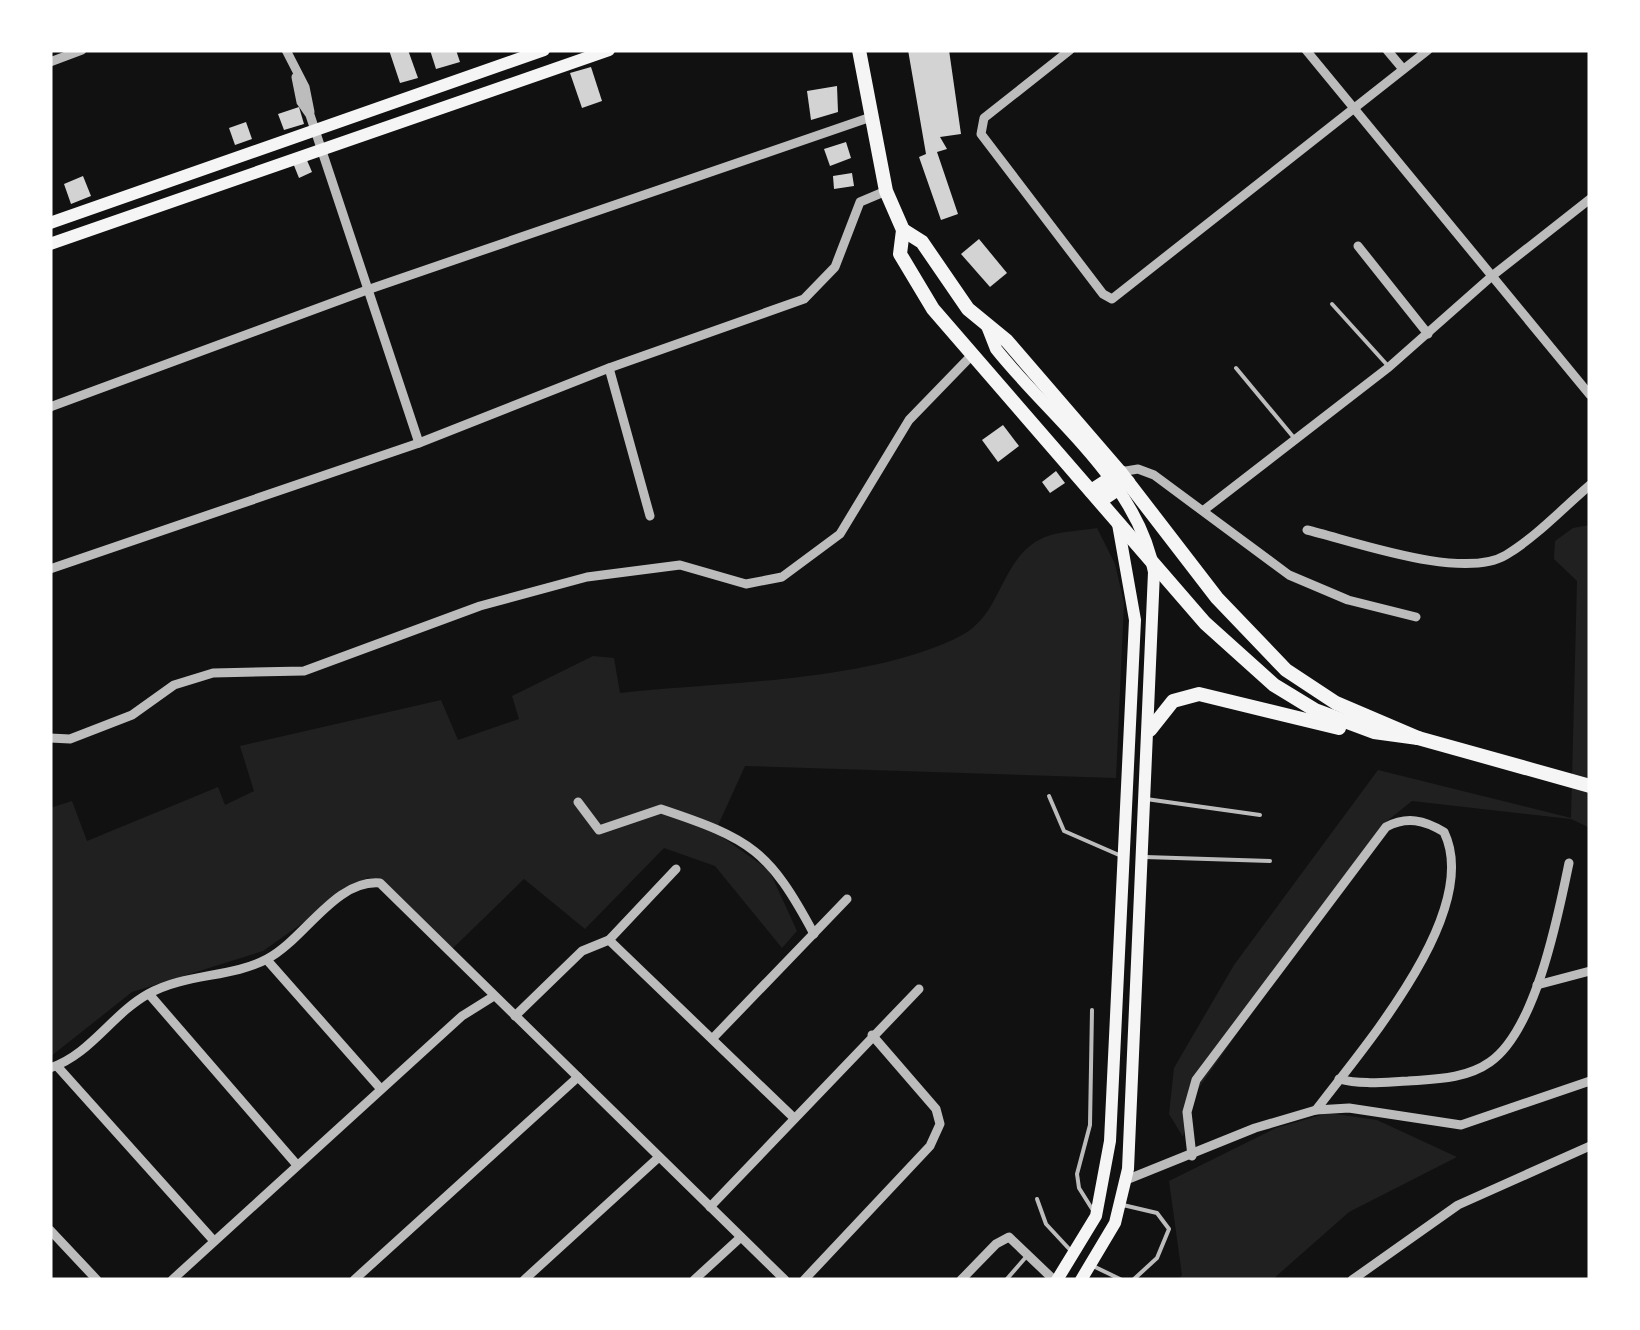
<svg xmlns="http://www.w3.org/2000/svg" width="1640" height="1330" viewBox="0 0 1640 1330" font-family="Figtree,sans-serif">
<rect width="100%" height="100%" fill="#111"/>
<!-- green -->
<g fill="#202020">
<path d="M1590,525V828L1571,819L1412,801L1387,821L1193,1096L1183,1137L1169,1114L1174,1068L1234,965L1378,770L1571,818L1577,581L1554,559L1555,541L1573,528Z"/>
<path d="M1097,528L1115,564L1124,603L1116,778L745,766L715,832L769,870L797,931L782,948L715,866L664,848L585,929L524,879L449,952L368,877L263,951L132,992L50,1057V808L72,801L87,841L218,787L225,805L254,791L240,746L441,700L458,740L519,719L512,696L593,656L614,658L620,693C721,682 876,682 964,634C1003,612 1001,555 1045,537C1060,531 1081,531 1097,528Z"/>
<path d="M1328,1113L1377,1120L1457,1157L1349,1212L1272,1280H1178L1182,1275L1169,1181L1276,1128Z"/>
</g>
<!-- building -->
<g fill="#d3d3d3">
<path d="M389,50H408L418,78L400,83Z"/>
<path d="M430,50H456L460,62L436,69Z"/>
<path d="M908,50H949L961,134L940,137L947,149L937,152L958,214L941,220L919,157L926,154Z"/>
<path d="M591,67L602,101L582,108L570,73Z"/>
<path d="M837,86L838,112L811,120L807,91Z"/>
<path d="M299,107L304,124L284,130L278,114Z"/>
<path d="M246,122L252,139L235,145L229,128Z"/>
<path d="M846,142L851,158L830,166L824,149Z"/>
<path d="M306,158L312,172L299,178L293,163Z"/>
<path d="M852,173L854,186L834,189L833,176Z"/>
<path d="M83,176L91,196L71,204L64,184Z"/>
<path d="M979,239L1007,273L990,287L961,254Z"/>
<path d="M1003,425L1019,446L998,462L982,440Z"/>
<path d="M1056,471L1065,483L1050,493L1042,482Z"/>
</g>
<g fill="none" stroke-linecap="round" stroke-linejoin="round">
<!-- service -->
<g stroke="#bcbcbc" stroke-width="4">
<path d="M1332,304L1389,367"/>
<path d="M1236,368L1295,439"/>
<path d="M1049,796L1064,831L1119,855"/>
<path d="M1146,799L1260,815"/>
<path d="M1145,857L1270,861"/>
<path d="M1092,1010L1090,1125L1077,1174L1079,1188L1094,1212"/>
<path d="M1037,1199L1046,1224L1072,1252"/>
<path d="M1123,1205L1157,1213L1169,1229L1157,1258L1133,1280"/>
<path d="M1093,1266L1122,1280"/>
<path d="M1006,1280L1026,1257"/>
</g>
<!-- minor -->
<g stroke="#bcbcbc" stroke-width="9">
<path d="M286,50L305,87L310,112"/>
<path d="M1070,50L984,118L981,134L1103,294L1112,299L1428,50"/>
<path d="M1306,50L1590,395"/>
<path d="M1387,50L1403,69"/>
<path d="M50,62L82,50"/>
<path d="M296,77L301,102L310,115L419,443"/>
<path d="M1358,246L1428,334"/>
<path d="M609,368L650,516"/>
<path d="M50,407L367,290L871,117"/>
<path d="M1120,472L1138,469L1154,475L1289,575L1348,600L1416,617"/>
<path d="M1204,510L1389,367L1492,276L1590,199"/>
<path d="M1307,530C1353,541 1463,581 1506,555C1536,537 1563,508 1590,485"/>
<path d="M50,569L419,443L609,368L804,299L835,267L860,202L886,191"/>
<path d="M50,738L70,739L132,715L174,685L213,673L304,671L480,606L587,577L680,565L746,584L782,577L840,534L909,420L972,355"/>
<path d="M578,802L599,830L661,809C751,839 769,850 814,934"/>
<path d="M609,940L794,1118"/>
<path d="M267,960L380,1088"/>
<path d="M1537,985L1590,971"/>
<path d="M149,994L297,1165"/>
<path d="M515,1016L582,951L609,940L676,869"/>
<path d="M713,1038L847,899"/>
<path d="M57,1066L214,1241"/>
<path d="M50,1068C90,1055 112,1014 148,994C185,973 231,978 267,959C304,940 335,879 380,883L785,1280"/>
<path d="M1339,1079C1362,1085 1385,1082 1408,1081C1436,1079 1466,1079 1490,1062C1536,1030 1558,916 1569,863"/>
<path d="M1192,1156L1187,1112L1196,1080L1386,827C1407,816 1424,820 1444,832C1483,912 1361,1050 1316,1110"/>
<path d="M1126,1180L1255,1128L1316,1110L1349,1108L1461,1125L1590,1081"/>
<path d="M710,1207L919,989"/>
<path d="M50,1230L97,1280"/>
<path d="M172,1280L462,1016L494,996"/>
<path d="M354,1280L578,1077"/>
<path d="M524,1280L659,1157"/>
<path d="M694,1280L741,1237"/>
<path d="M804,1280L930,1146L940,1124L936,1109L872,1035"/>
<path d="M961,1280L996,1244L1009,1237L1054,1280"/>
<path d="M1352,1280L1458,1205L1590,1146"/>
</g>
<!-- secondary -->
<g stroke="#f5f5f5" stroke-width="12">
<path d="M50,223L544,50"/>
<path d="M50,244L609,50"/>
<path d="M987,326L996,349C1050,417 1139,483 1154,572L1128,1169L1115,1223L1081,1280"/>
<path d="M1057,1280L1096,1216L1110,1141L1135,620L1118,524"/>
</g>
<!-- primary -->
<g stroke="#f5f5f5" stroke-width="14">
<path d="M859,50L886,191L903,230L900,254L933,309L1205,623L1274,685L1315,710L1374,732L1418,738"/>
<path d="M903,230L922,242L968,309L1007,341L1120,472L1217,598L1286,670L1336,703L1418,738L1590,786"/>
<path d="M1091,491L1120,472"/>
<path d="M1100,501L1128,482"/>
<path d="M1150,730L1173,701L1199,694L1339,728"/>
</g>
</g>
<!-- border -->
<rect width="1640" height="1330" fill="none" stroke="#ffffff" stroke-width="105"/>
</svg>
